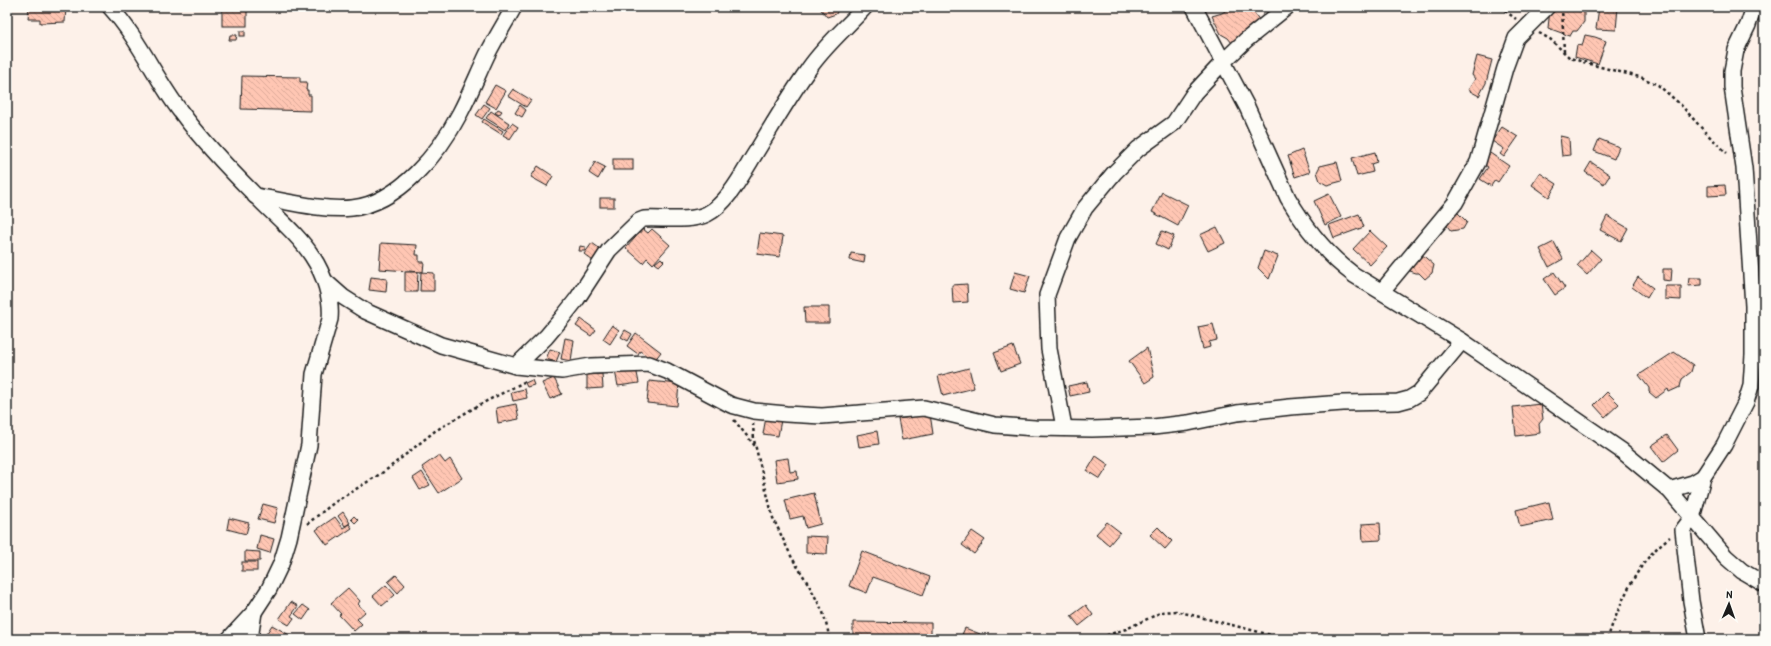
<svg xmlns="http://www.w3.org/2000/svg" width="1771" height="646" viewBox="0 0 1771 646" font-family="'Patrick Hand',sans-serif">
<defs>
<pattern id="building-back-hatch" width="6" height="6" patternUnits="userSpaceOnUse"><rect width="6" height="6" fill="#ffc6b3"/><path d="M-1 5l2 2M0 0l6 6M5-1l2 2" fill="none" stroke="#daaa99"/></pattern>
</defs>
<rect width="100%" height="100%" fill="#fdf1e9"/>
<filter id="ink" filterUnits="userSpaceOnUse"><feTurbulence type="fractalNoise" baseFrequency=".025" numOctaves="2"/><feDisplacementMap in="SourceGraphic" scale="8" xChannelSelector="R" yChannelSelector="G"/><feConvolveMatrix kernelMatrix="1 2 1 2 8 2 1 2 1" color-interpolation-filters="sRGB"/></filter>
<g filter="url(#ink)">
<!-- building -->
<g fill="url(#building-back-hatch)" stroke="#1c1c1c">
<path d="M29,7H66L65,22L40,23V19H28Z"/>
<rect x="222" y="7" width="25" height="19"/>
<path d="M436,7H445L444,11Z"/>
<path d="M819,7H839L836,14L827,17Z"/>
<path d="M1231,7H1250L1262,24L1232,43L1228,38L1221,34L1212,16L1222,13Z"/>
<path d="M1552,7H1570L1584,11V22L1577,31H1573L1570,36L1548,28L1550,9Z"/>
<path d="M1599,7H1618L1616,30L1596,29Z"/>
<rect x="240" y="31" width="5" height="5"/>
<path d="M230,35H237L236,40H229Z"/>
<path d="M1585,35L1595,37L1606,41L1598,64L1575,57L1577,45L1582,46Z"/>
<path d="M1477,56L1492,60L1486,83L1479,96L1468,90L1475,79L1472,75Z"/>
<path d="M242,76L300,77V82H307L306,90H308V95H311V111L241,109Z"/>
<path d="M495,85L506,91L496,108L485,102Z"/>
<path d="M513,89L531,100L526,107L508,96Z"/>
<path d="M484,104L490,108L482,119L476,115Z"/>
<path d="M520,105L526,110L522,117L515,113Z"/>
<path d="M498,109L502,111L499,115L495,113Z"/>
<path d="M491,111L509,123L505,130L486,118Z"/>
<path d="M484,119L503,131L501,134L482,122Z"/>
<path d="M512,123L518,127L510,139L503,135Z"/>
<path d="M1502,127L1518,137L1504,157L1500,154L1504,149L1492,141Z"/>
<path d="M1560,136L1569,138L1570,155L1562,156Z"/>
<path d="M1599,139L1619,147L1614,159L1594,151Z"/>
<path d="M1302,150L1310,172L1295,177L1288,156Z"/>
<path d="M1375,152L1377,162L1371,164L1373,172L1357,176L1352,158Z"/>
<path d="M1490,153L1509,166L1498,182L1495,180L1491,186L1480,179L1488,167L1483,164Z"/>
<rect x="613" y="159" width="20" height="11"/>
<path d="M595,162L605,167L598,179L589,173Z"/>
<path d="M1337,162L1342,181L1327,185L1320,181L1317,172L1320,166Z"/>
<path d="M1591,162L1610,175L1604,184L1585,172Z"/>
<path d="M538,166L553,176L547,186L531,177Z"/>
<path d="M1540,173L1557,184L1549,197L1532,185Z"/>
<path d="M1725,185L1726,195L1708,196V186Z"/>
<path d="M1162,192L1188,205L1178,226L1152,212Z"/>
<path d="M1329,194L1341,217L1325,225L1314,201Z"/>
<rect x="600" y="198" width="14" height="9"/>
<path d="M1455,210L1467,222L1463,229L1451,231L1442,219Z"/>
<path d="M1359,214L1364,227L1334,238L1329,225Z"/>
<path d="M1607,216L1628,228L1621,241L1600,230Z"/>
<path d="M1217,227L1225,243L1208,251L1200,235Z"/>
<path d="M643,229L648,233L652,229L670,245L653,264L647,258L643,263L626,248Z"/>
<path d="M1162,231L1174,236L1168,250L1156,244Z"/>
<path d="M1370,231L1387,247L1370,265L1353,249Z"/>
<path d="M760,233L783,236L780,257L757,254Z"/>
<path d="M1554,242L1563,259L1549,267L1540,249Z"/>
<path d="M381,243L417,245L416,255H419V262H424L423,272L379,269Z"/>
<path d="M592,243L602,250L593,261L584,254Z"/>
<path d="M580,246L585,247V251H579Z"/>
<path d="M1591,250L1601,259L1587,275L1577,266Z"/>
<path d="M1264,251L1278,256L1269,279L1258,268Z"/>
<path d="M1419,252L1434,265L1432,273L1425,279L1419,273H1416L1410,271Z"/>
<path d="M851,253L865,255L864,263L850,260Z"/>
<path d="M661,258L664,261L659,266L655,263Z"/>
<path d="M1663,269H1672L1671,281L1663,280Z"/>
<path d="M405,272H418L417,292H405Z"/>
<path d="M421,272L434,273V291H420Z"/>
<path d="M1015,272L1030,276L1024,293L1010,289Z"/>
<path d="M1554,272L1565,288L1555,295L1544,279Z"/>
<path d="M371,277L387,279L386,292L369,290Z"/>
<path d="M1638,277L1653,288L1647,298L1632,287Z"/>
<path d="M1689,278H1702V285L1688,286Z"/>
<path d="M967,284L968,302L953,303L952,285Z"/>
<path d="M1665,286H1681V300L1665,299Z"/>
<path d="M804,307H829V323H805Z"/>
<path d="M581,319L596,330L591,336L576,326Z"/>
<path d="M1213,324L1217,340L1209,342L1210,347L1203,349L1198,327Z"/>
<path d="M612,325L619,330L610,344L603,339Z"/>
<path d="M625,330L632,334L628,341L621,337Z"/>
<path d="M636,333L661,352L654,361L640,351L638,354L627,346Z"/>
<path d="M565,338L574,340L571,361L561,359Z"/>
<path d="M1013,346L1020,364L1001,371L994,353Z"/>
<path d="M1147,348L1154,377L1145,383L1129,361Z"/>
<path d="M550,349L560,352L556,362L546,359Z"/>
<path d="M1674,352L1693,365L1691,372L1682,379L1680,387L1669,392L1668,389L1656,398L1649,392V388L1639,375Z"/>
<path d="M636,368L639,383L618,386L615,371Z"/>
<path d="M969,368L974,388L943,396L938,376Z"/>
<path d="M602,374L603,388L587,389V375Z"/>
<path d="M554,378L562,394L550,399L542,383Z"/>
<path d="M532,380L534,385L527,387L525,383Z"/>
<path d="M649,381L679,384L677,406L647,403Z"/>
<path d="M1087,382L1089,392L1070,396L1068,386Z"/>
<path d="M525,389L527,398L513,401L511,392Z"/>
<path d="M1607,392L1619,404L1605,417L1594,405Z"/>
<path d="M516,404L519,419L498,423L496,408Z"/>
<path d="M1541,404L1543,419L1539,424L1540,433L1516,436L1513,407Z"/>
<path d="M930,414L933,434L902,440L898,419Z"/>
<path d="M766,417L781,420L778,436L763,434Z"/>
<path d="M877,431L879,444L859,447L857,435Z"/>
<path d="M1667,435L1678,450L1663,462L1651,446Z"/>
<path d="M439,455L445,463L450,459L462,478L439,493L422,467Z"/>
<path d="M1096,456L1109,465L1100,479L1087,471Z"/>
<path d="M788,458L790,472L797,471L798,479L777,482L774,460Z"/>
<path d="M422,472L430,485L420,490L413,478Z"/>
<path d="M814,493L821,524L806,528L803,516L790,519L785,500Z"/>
<path d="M1549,502L1553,520L1520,527L1516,510Z"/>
<path d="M263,504L278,508L274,523L258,519Z"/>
<path d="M343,512L350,523L345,526L338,516Z"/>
<path d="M354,516L358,520L355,523L351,519Z"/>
<path d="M335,517L343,528L349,524L352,528L327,545L316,530Z"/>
<path d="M229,518L249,523L246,534L227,529Z"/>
<path d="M1107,522L1120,532L1109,545L1096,534Z"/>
<path d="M1380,523L1381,540L1363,541L1362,524Z"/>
<path d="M1158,527L1172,541L1165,549L1150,535Z"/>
<path d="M972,531L985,540L974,554L962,545Z"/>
<path d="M260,535L274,539L270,553L257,549Z"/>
<path d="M806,536L828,537L827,554L806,553Z"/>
<path d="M245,551L260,552V561H245Z"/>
<path d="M862,551L930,577L923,595L873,577L867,593L849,586Z"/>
<rect x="242" y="562" width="15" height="9"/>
<path d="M396,575L405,585L398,593L388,582Z"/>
<path d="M386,585L395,595L382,606L373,596Z"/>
<path d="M348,588L360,601L358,604L365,612L357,619L362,624L354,631L339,615L341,614L331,603Z"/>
<path d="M291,602L298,606L291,616L294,618L289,625L279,619Z"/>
<path d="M303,605L310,610L303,620L295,614Z"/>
<path d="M1086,605L1093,615L1079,626L1071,616Z"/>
<path d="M853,622L931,623V639H853Z"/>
<path d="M272,625L291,636L290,639H263Z"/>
<path d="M965,628L980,634L978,639H960Z"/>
</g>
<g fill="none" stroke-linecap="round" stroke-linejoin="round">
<defs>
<g id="minor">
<path d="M110,7C139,39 155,78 181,112C203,142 230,170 256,196C275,216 297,233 312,256C324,274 332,298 330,319L314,374L309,445L289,538L281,564L269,589L254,612L229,639"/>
<path d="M1194,7L1247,107L1288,198C1305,227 1327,255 1354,275L1462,341L1622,451L1669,490L1726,557L1742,571L1764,584"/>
<path d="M255,196C285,201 322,211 352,208C399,203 440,152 460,113C470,94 478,74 487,55C495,39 505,23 514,7"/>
<path d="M326,282L343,297L365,311L441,345L473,354L516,366L562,371L591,366L649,364L667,371L731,405L754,411L786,414L822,416L924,408L995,425L1035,428L1092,429L1153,427L1188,423L1237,413L1290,407L1343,403L1398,402L1409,399L1419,393L1462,341"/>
<path d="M1382,291L1455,203L1478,162L1505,68L1516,38L1547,7"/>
<path d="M516,366L546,337L562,318L577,299L609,250L639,221L644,219C662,218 691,222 707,214C727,204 742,175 753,157C771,128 788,98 808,70C824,46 846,28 865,7"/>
<path d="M1064,427L1049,349L1047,295L1068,238L1085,208L1114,173L1138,149L1174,123L1194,93L1223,62L1246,40L1287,7"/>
<path d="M1669,490L1693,483L1703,477L1724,445L1746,402L1751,386L1753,355V306L1744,168L1732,87V71L1736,50L1748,25L1754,7"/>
<path d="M250,639L254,612"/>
<path d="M1698,639L1691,601L1683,530L1692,518L1703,477"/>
</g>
</defs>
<!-- minor casing -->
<use href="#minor" stroke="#1c1c1c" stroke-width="18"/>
<!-- path -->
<g stroke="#1c1c1c" stroke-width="2.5" stroke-dasharray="3 3" stroke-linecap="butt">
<path d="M1500,7L1516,19"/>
<path d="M1562,7L1564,52"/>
<path d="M1539,33L1550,39L1570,58L1597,66L1643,78L1658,85L1680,104L1706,133L1727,153"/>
<path d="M734,420L755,446"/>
<path d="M753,423L754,440L773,518L792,558L809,585L823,612L828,631L829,639"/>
<path d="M307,524L335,502L385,471L435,431L479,405L526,381"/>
<path d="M1095,639L1126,629L1162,612L1176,611L1287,639"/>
<path d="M1607,639C1610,633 1611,627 1614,621C1626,590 1642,557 1670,537"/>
</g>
<!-- minor -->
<use href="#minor" stroke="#fdfcf7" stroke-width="15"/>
</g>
</g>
<!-- margin -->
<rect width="1771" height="646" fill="none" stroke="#fdfcf7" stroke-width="24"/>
<rect x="12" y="12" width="1747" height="622" fill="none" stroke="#1c1c1c" stroke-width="1.5" filter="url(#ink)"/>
<!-- north arrow -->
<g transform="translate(1729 604) rotate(2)" stroke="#fdfcf7" stroke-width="3" paint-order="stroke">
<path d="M0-3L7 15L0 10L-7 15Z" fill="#1c1c1c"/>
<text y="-6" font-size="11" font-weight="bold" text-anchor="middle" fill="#1c1c1c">N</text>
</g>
</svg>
